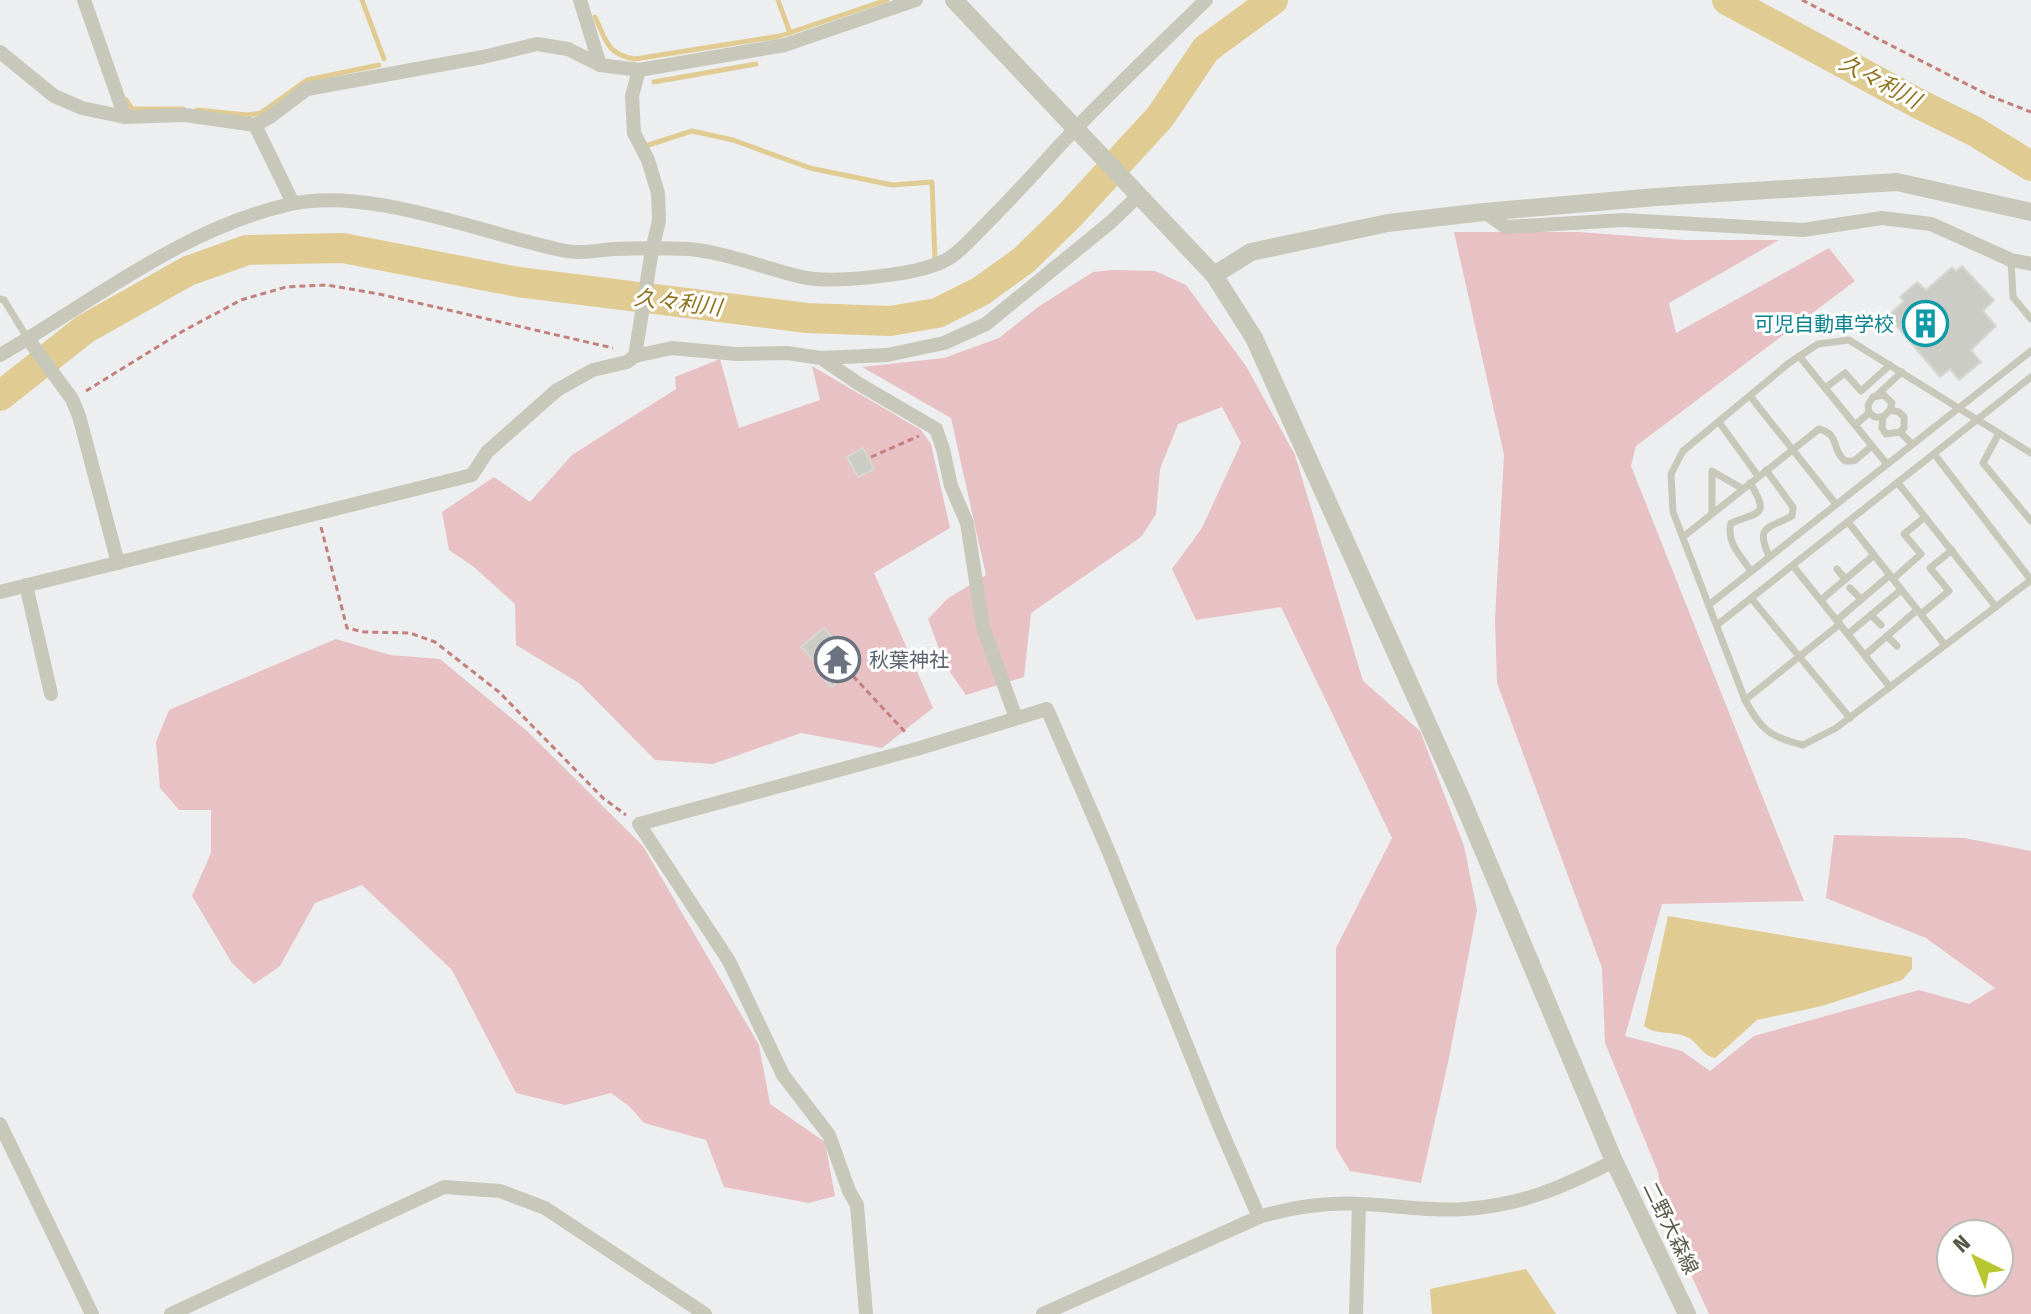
<svg xmlns="http://www.w3.org/2000/svg" width="2031" height="1314" viewBox="0 0 2031 1314" font-family="'Fira Sans Condensed','Noto Sans JP',sans-serif">
<rect width="100%" height="100%" fill="#edeef0"/>
<!-- green -->
<g fill="#e8c1c4" fill-rule="evenodd">
<path d="M1454,232H1579L1684,240H1779L1669,303L1676,333L1829,248L1855,281L1636,446L1631,466L1804,901L1662,904L1625,1036L1682,1051L1710,1071L1754,1036L1919,990L1969,1004L1995,988L1926,938L1826,898L1834,835L1964,838L2031,851V1314H1709L1664,1216L1658,1172L1605,1043L1602,968L1497,683L1495,619L1504,455ZM1951,1234H1999V1282H1951Z"/>
<path d="M1112,270L1155,271L1186,285L1246,366L1295,455L1363,681L1420,731L1464,846L1477,910L1449,1058L1421,1183L1350,1171L1336,1148V948L1392,838L1281,607L1196,620L1172,569L1202,528L1241,443L1222,407L1178,424L1160,469L1156,514L1141,537L1031,613L1024,677L966,695L945,665L928,619L947,599L986,575L951,418L862,367L944,358L999,338L1038,307L1093,272Z"/>
<path d="M720,359L739,428L820,400L812,366L921,430L931,444L950,528L874,573L933,708L882,748L801,733L713,764L655,760L579,683L516,645L515,604L474,567L449,550L442,512L494,477L530,502L572,455L676,389L675,377Z"/>
<path d="M336,639L390,655L440,659L527,731L643,846L759,1045L770,1104L825,1142L835,1196L809,1203L724,1187L706,1140L644,1123L630,1107L611,1093L565,1105L516,1093L452,970L362,885L315,903L280,966L254,984L232,963L192,896L211,853V810H179L160,788L156,742L169,710Z"/>
</g>
<!-- water -->
<g fill="#e0cc93">
<path d="M1668,916L1912,957V969L1902,980L1822,1006L1757,1020L1715,1058C1703,1056 1699,1044 1689,1038C1674,1030 1656,1036 1644,1026Z"/>
<path d="M1526,1269L1556,1314H1432L1430,1289Z"/>
</g>
<g fill="none" stroke-linecap="round" stroke-linejoin="round">
<!-- stream -->
<g stroke="#e0cc93" stroke-width="5">
<path d="M362,0L384,59"/>
<path d="M778,0L790,33"/>
<path d="M595,17C606,40 607,55 635,59L780,36L887,0"/>
<path d="M654,82L756,64"/>
<path d="M126,100L132,109H183"/>
<path d="M197,110L247,115L261,113L307,80L379,65"/>
<path d="M642,147L692,131L733,140L810,168L892,185L932,182L935,261"/>
</g>
<!-- river -->
<g stroke="#e0cc93" stroke-width="30">
<path d="M1727,0L1919,104L1974,131L2031,166"/>
<path d="M0,396L85,329L188,271L247,250L343,248L518,282L807,318L890,321L937,313L981,291L1024,260L1069,216L1160,117L1206,49L1273,0"/>
</g>
</g>
<!-- building -->
<g fill="#cbccc5" stroke="#d7d8d2" stroke-width="2">
<path d="M1962,266L1994,300L1983,311L1996,326L1971,350L1981,362L1959,380L1950,369L1940,377L1888,316L1904,301L1900,297L1917,282L1926,290L1952,267L1956,271Z"/>
<path d="M863,448L874,469L858,477L847,457Z"/>
<path d="M824,628L858,665L832,687L815,669L819,665L801,647Z"/>
</g>
<g fill="none" stroke-linecap="round" stroke-linejoin="round">
<!-- path -->
<g stroke="#c2807d" stroke-width="3" stroke-dasharray="6 4" stroke-linecap="butt">
<path d="M1802,0L1990,96L2031,112"/>
<path d="M86,391L183,331L241,300L286,287L327,285L379,294L613,348"/>
<path d="M871,457L919,436"/>
<path d="M321,527L347,628L364,632L410,633L435,642L499,692L603,798L626,815"/>
<path d="M853,676L907,734"/>
</g>
<!-- service -->
<g stroke="#c8c8ba" stroke-width="7">
<path d="M2011,260L2013,297L2031,319"/>
<path d="M0,299L4,300L28,339"/>
<path d="M1799,356L1886,463"/>
<path d="M1825,388L1845,373L1861,391L1890,365"/>
<path d="M1878,394L1902,372"/>
<path d="M1750,396L1835,503"/>
<path d="M1890,410L1899,412L1904,417V428L1900,432L1912,444"/>
<path d="M1883,417L1882,428L1886,434L1900,432"/>
<path d="M1719,422L1758,476"/>
<path d="M1855,425L1869,413L1868,405L1873,397L1884,395L1892,403L1890,410L1883,417H1875L1869,413"/>
<path d="M1999,433L1983,463L2031,521"/>
<path d="M2031,453L1849,340L1818,344L1789,363L1683,451L1671,474L1673,512L1745,700C1761,730 1770,737 1803,745L1836,728L2031,580"/>
<path d="M1935,455L2031,580"/>
<path d="M1766,470L1793,507L1792,516C1768,529 1755,525 1769,556"/>
<path d="M1750,483C1771,516 1758,512 1731,523C1726,542 1740,555 1751,571"/>
<path d="M1898,483L1996,607"/>
<path d="M1712,513V471L1743,489"/>
<path d="M1848,522L1945,645"/>
<path d="M1683,537L1819,429C1841,435 1830,448 1845,461H1854L1872,446"/>
<path d="M1793,566L1890,687"/>
<path d="M1837,569L1845,579"/>
<path d="M1893,579L1921,554L1904,534L1925,517"/>
<path d="M1850,588L1861,599"/>
<path d="M1751,598L1850,718"/>
<path d="M1821,600L1874,555"/>
<path d="M1710,604L2031,351"/>
<path d="M1921,614L1949,591L1930,568L1952,550"/>
<path d="M1871,615L1881,625"/>
<path d="M1837,620L1890,575"/>
<path d="M1717,625L2031,377"/>
<path d="M1848,634L1901,590"/>
<path d="M1887,636L1897,646"/>
<path d="M1865,655L1917,610"/>
<path d="M1745,700L1840,624"/>
</g>
<!-- minor -->
<g stroke="#c8c8ba" stroke-width="14">
<path d="M84,0L125,117"/>
<path d="M580,0L600,65"/>
<path d="M0,52L54,96L82,108L125,117L185,115L255,125L270,117L307,89L483,57L537,44L568,49L600,65L639,70L785,45L916,0"/>
<path d="M255,125L293,203"/>
<path d="M1484,212L1506,227L1623,220L1803,230L1882,218L1931,224L2011,260L2031,264"/>
<path d="M28,339L72,399L79,416L118,563"/>
<path d="M0,355C94,301 183,228 291,204C369,186 487,235 566,251C581,254 599,250 614,249C639,248 665,248 689,249C728,253 764,268 802,277C831,284 917,275 944,261C957,255 970,240 980,230C1008,202 1034,174 1060,145C1107,95 1157,48 1206,0"/>
<path d="M635,356L652,250L659,221L658,193L648,160L634,133L632,96L639,70"/>
<path d="M821,358L859,384L936,429L943,449L951,486L967,523L983,627L1016,718"/>
<path d="M26,585L51,694"/>
<path d="M0,592L472,475L487,452L557,390L593,370L627,362L635,356L672,348L736,354L787,353L821,358L887,355L944,343L986,324L1111,222L1138,196"/>
<path d="M0,1124L92,1314"/>
<path d="M171,1314L444,1187L500,1191L545,1208L705,1314"/>
<path d="M866,1314L857,1205L849,1191L829,1135L783,1075L729,961L639,824L920,748L1047,709L1108,850L1218,1123L1259,1217"/>
<path d="M1043,1314L1259,1217C1292,1207 1326,1202 1361,1204C1395,1205 1431,1212 1465,1209C1523,1205 1563,1187 1614,1161"/>
<path d="M1356,1314L1359,1204"/>
</g>
<!-- tertiary -->
<g stroke="#c8c8ba" stroke-width="18">
<path d="M954,0L1214,275L1254,338L1462,800L1614,1161L1687,1314"/>
<path d="M1214,275L1251,252L1388,223L1484,212L1656,197L1897,182L2031,212"/>
</g>
</g>
<!-- icons -->
<defs>
<symbol id="building-ring" viewBox="-11 -11 22 22"><circle r="9.5" fill="#fff" stroke="#0f9aa8" stroke-width="1.5"/><path d="M-4-6H4V6H1V3H-1V6H-4ZM-2.5-4.3h1.7v1.8h-1.7ZM.8-4.3h1.7v1.8H.8ZM-2.5-1h1.7V.8h-1.7ZM.8-1h1.7V.8H.8Z" fill="#0f9aa8"/></symbol>
<symbol id="temple-ring" viewBox="-11 -11 22 22"><circle r="9.5" fill="#fff" stroke="#6b7280" stroke-width="1.5"/><path d="M0-6L5-2H3V0L6.5 2.5H4V6H1.5V3h-3V6H-4V2.5H-6.5L-3 0V-2H-5Z" fill="#6b7280"/></symbol>
</defs>
<g fill-rule="evenodd">
<use href="#building-ring" x="1900" y="298" width="51" height="51"/>
<use href="#temple-ring" x="812" y="634" width="51" height="51"/>
</g>
<g text-anchor="middle" stroke-width="6" stroke-linejoin="round" paint-order="stroke">
<!-- culture labels -->
<g font-size="20" fill="#0d838f" stroke="#fff" text-anchor="end">
<text x="1894" y="331">可児自動車学校</text>
</g>
<!-- worship labels -->
<g font-size="20" fill="#5b616d" stroke="#fff" text-anchor="start">
<text x="869" y="667">秋葉神社</text>
</g>
<!-- street labels -->
<g font-size="20" fill="#585848" stroke="#fff">
<text transform="translate(1671 1228) rotate(64)" y="7">二野大森線</text>
</g>
<!-- water labels -->
<g font-size="22" font-style="italic" fill="#8e721d" stroke="#fff">
<text transform="translate(1880 81) rotate(28)" y="8">久々利川</text>
<text transform="translate(678 302) rotate(7)" y="8">久々利川</text>
</g>
</g>
<!-- north arrow -->
<g transform="translate(1975 1258) rotate(317)"><circle r="38" fill="#ffffff" stroke="#bcbcb6" stroke-width="2"/>
<path d="M0-6L14 30L0 20L-14 30Z" fill="#b8c730"/>
<text y="-12" font-size="22" font-weight="bold" text-anchor="middle" fill="#585848">N</text>
</g>
</svg>
